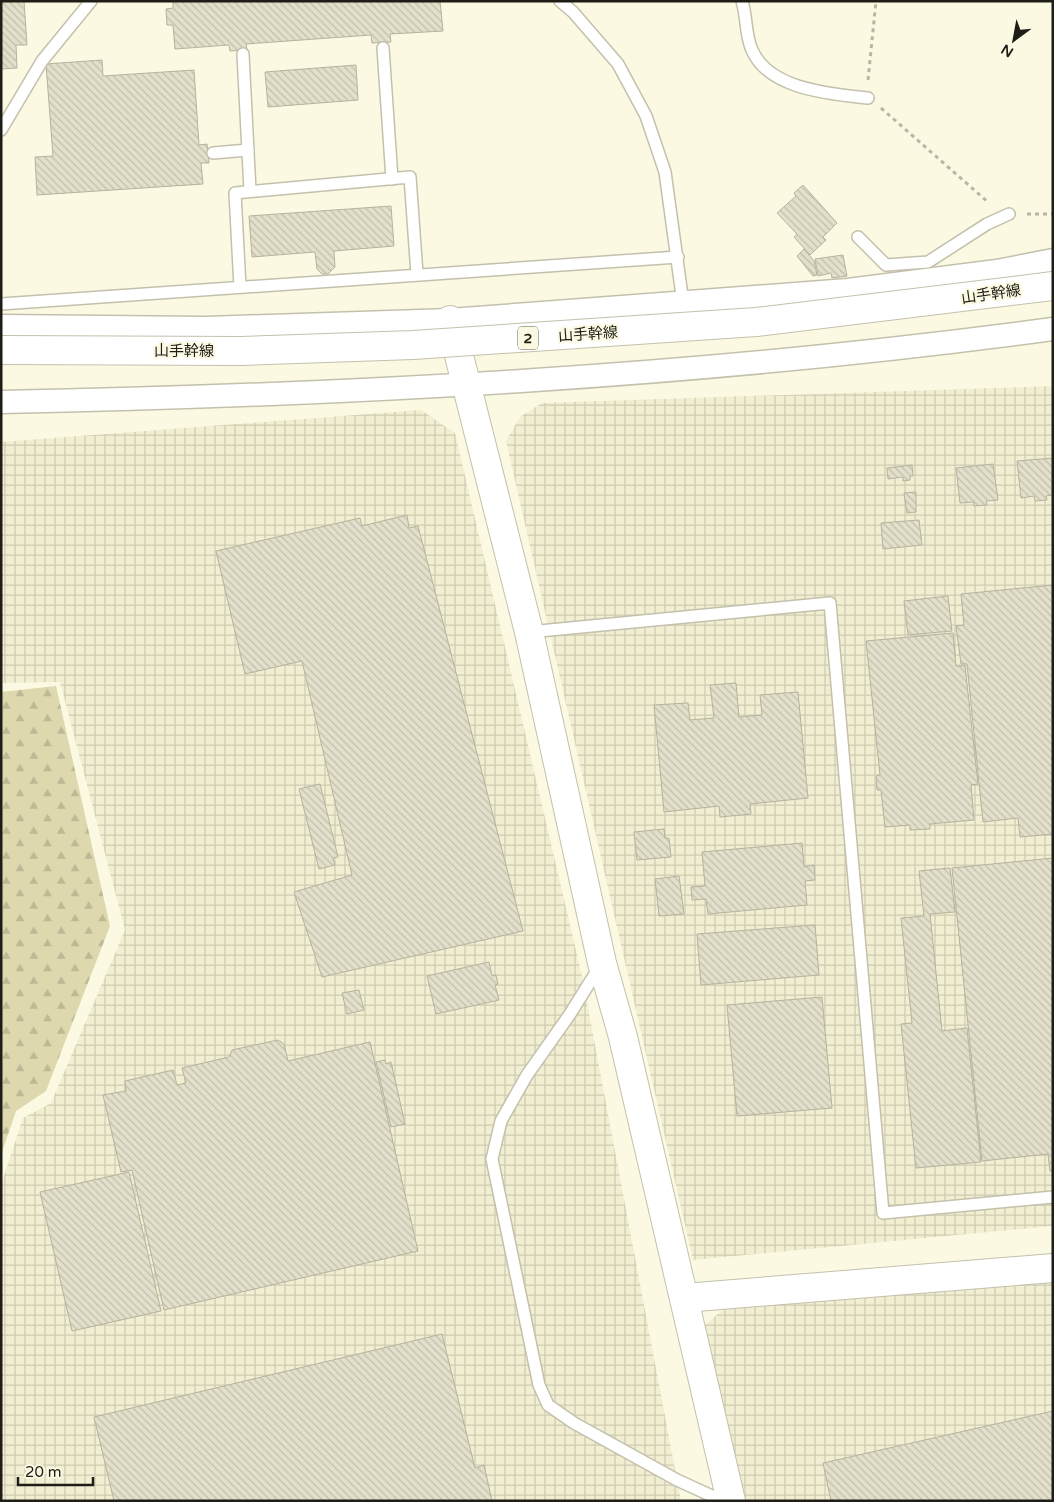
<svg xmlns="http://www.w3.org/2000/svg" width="1054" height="1502" viewBox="0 0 1054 1502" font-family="'Varela Round','Noto Sans JP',sans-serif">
<defs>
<pattern id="industrial-grid" width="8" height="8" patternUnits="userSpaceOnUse" patternTransform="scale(1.25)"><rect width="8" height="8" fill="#f2eed1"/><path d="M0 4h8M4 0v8" fill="none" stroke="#cfccb3"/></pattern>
<pattern id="forest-firs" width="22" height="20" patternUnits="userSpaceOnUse" patternTransform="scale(1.25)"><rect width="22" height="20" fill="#ddd8ae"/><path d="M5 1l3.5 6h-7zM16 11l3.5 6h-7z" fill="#bdb995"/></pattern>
<pattern id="building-back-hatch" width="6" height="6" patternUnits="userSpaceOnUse" patternTransform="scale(1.25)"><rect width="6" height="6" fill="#e2dfca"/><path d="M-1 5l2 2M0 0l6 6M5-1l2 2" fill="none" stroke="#c1bfad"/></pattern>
</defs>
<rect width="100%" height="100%" fill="#fcf9e3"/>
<!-- industrial -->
<g fill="url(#industrial-grid)">
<path d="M1053,386V1226L693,1260L506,441L520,417L542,403Z"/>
<path d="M421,410L455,433L582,976L681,1501H1V1185L23,1118L51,1103L125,930L60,682L1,683V442Z"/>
<path d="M1053,1282V1501H740L700,1329L725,1308Z"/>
</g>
<!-- forest -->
<path fill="url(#forest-firs)" d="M56,686L110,926L46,1091L16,1111L1,1155V692Z"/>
<!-- building -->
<g fill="url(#building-back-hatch)" stroke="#b5b29e">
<path d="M1,1H24L27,45H16L17,68L1,69Z"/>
<path d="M173,1H440L443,31L390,34L391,42L372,43L371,35L246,44L247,50L230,51L229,45L175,49L173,25H167L166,9L173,8Z"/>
<path d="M102,60L103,76L194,70L199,145L207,144L209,163H201L203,184L37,195L35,157L53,156L46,64Z"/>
<path d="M356,65L358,100L268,107L265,72Z"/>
<path d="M803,185L837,223L823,237L826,240L810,255L794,237L797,234L777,213L796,196L794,193Z"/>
<path d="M391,206L394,246L334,251L335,267L328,274H322L317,269L315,252L252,257L249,216Z"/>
<path d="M804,249L814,261L817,275L813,276L797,256Z"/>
<path d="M843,255L847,276L832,278L831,273L818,276L815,259Z"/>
<path d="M1053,458V495L1046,496L1047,500L1035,501L1034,496L1021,498L1017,461Z"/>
<path d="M993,464L998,500L986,501L987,505L974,506V502L960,503L956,468Z"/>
<path d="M912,465L913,476H910V480L903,481V477L888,479L887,468Z"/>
<path d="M916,492V512L907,513L904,493Z"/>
<path d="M407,515L409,528L418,526L523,931L322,977L294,892L352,875L302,661L245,674L216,551L360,518L362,526Z"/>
<path d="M919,520L922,545L883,549L881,523Z"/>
<path d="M1053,585V834L1020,837L1018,818L983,822L967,664H961L956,626L964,625L961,594Z"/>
<path d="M948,596L952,631L908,635L904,601Z"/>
<path d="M953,633L956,666H965L978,784L971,785L974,820L930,824V829L910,830V825L885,827L881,790H877L876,776L880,775L866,641Z"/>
<path d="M736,683L739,717L762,715L760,695L798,692L808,798L750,804L751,814L720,817L719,806L664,812L654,705L688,703L690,720L714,718L710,685Z"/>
<path d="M320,784L338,857L333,858L335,865L319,869L299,789Z"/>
<path d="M664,829L665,838H669L671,857L637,860L634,832Z"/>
<path d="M802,843L804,867L814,865L815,880L805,881L807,905L708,914L706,899L692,900L691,887L705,886L702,852Z"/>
<path d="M1053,858V1171H1050L1048,1154L982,1161L952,868Z"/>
<path d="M950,868L955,912L930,914L942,1031L967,1028L981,1162L916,1168L901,1024L912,1023L901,918L924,916L919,871Z"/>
<path d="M679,876L684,914L659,916L655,879Z"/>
<path d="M815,925L819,975L701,985L697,934Z"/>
<path d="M489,962L492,976L496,975L498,984L495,985L499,1000L436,1014L427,976Z"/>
<path d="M359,990L364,1010L347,1014L342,993Z"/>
<path d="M822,997L832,1108L737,1116L727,1005Z"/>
<path d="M278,1040L284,1044L288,1061L370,1042L418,1251L164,1310L132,1170L121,1172L103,1095L126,1091L125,1081L173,1070L177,1085L186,1083L182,1068L229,1057L232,1050Z"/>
<path d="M385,1060L386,1064L391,1062L405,1124L391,1127L376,1062Z"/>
<path d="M129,1172L161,1311L72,1331L40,1192Z"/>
<path d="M442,1334L475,1468L484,1465L492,1501H114L94,1417Z"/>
<path d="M1053,1411V1501H831L823,1463Z"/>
</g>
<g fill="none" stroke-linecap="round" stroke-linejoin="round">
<defs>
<g id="service">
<path d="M560,1L573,12L618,64L646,116L665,172L683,303"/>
<path d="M742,1C747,17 745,35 752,50C769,90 832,94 868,98"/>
<path d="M383,48L392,179"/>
<path d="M243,54L250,191"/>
<path d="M1,130L42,61L91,1"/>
<path d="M213,153L248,150"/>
<path d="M858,237L886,265L928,262L987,224L1009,214"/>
<path d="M240,287L235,193L410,177L417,274"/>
<path d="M1,304L678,257"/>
<path d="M529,632L830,603L883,1213L1053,1197"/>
<path d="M600,966L570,1014L527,1075L501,1121L492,1159L539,1385L548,1405L574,1423L677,1480L723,1501"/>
</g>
<g id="minor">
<path d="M1,326L206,328L450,320L848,290L997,271L1053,260"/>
<path d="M1,402C352,395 705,376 1053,329"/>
</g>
<g id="tertiary">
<path d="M450,320L529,632L602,963L623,1037L731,1501"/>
<path d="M684,1298L1053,1268"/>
</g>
</defs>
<!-- service casing -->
<use href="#service" stroke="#c3c1ac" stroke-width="14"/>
<!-- minor casing -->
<use href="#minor" stroke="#c3c1ac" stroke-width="25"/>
<!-- tertiary casing -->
<use href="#tertiary" stroke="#c3c1ac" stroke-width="30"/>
<!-- path -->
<g stroke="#b8b6a5" stroke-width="3" stroke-dasharray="4 4" stroke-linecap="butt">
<path d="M868,80L876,1"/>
<path d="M881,108L989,203"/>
<path d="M1027,214H1053"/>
</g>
<!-- service -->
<use href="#service" stroke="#fff" stroke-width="11"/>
<!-- minor -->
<use href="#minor" stroke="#fff" stroke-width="22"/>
<!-- tertiary -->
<use href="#tertiary" stroke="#fff" stroke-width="28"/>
<defs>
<path id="primary-bridge" d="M1,350L241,351L413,345L756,322L1053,286"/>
</defs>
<!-- primary-bridge casing -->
<use href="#primary-bridge" stroke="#c3c1ac" stroke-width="30" stroke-linecap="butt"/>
<!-- primary-bridge -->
<use href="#primary-bridge" stroke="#fff" stroke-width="28"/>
</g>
<g text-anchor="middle" stroke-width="4.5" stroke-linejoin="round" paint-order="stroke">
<!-- shield labels -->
<rect fill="#fcf9e3" stroke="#615f54" stroke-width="1" x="518" y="326.5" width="20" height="23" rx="4"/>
<g font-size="14" font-weight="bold" fill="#1e1d16">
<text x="528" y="343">2</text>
</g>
<!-- street labels -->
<g font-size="15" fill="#1e1d16" stroke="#fcf9e3">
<text transform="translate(991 294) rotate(-8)" y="5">山手幹線</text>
<text transform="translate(588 334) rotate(-4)" y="5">山手幹線</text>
<text x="184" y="356">山手幹線</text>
</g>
</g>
<!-- border -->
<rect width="1054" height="1502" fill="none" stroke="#1e1d16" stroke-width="5"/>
<!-- north arrow -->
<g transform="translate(1014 40) rotate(212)" stroke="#fcf9e3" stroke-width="4" paint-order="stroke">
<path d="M0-4L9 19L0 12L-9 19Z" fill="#1e1d16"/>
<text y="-8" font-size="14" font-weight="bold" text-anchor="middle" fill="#1e1d16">N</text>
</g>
<!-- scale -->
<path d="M18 1477v8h75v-8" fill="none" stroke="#1e1d16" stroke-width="2.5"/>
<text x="25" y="1477" font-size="15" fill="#1e1d16" stroke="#fcf9e3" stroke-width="4" paint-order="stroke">20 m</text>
</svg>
